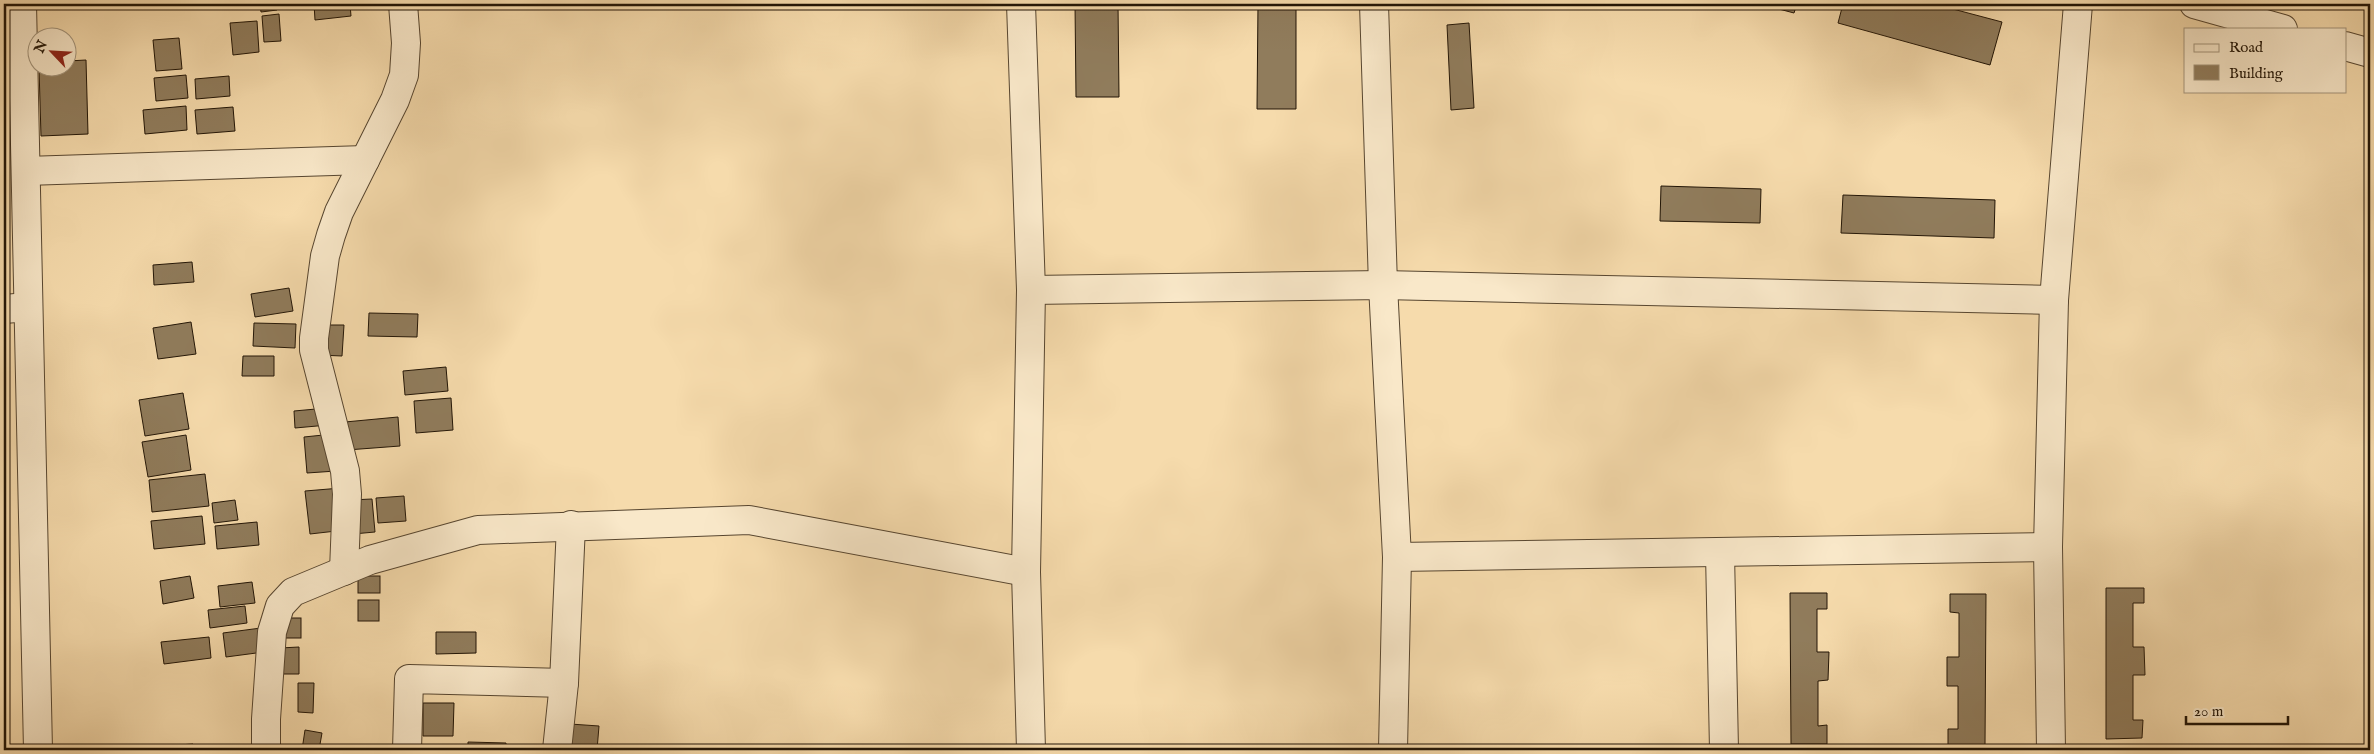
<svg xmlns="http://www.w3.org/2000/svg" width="2374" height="754" font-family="'IM FELL English',serif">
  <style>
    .building { fill: #907c5c; stroke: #221506 }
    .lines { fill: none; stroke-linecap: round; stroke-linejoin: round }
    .street-casing { stroke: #574630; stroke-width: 30 }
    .street { stroke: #f9e8c9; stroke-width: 28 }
  </style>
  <rect width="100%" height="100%" fill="#f6dbac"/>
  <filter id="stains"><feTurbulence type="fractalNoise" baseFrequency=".004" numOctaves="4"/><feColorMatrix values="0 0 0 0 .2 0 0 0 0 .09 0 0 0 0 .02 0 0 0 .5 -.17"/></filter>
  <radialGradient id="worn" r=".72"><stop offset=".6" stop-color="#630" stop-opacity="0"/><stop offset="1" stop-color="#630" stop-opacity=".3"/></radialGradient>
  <g class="building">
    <polygon points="260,4 277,4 277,10 261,12"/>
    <polygon points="314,4 350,4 351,16 315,20"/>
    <polygon points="1075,4 1118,4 1119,97 1076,97"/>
    <polygon points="1258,4 1296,4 1296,109 1257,109"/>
    <polygon points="1760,4 1797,4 1794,13"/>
    <polygon points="1843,4 1934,4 2002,22 1990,65 1838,23"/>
    <polygon points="279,14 281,41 264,42 262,16"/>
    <polygon points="257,21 259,52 233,55 230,23"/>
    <polygon points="1469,23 1474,108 1451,110 1447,25"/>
    <polygon points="179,38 182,69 156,71 153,40"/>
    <polygon points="86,60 88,134 41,136 39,68 68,68 68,61"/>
    <polygon points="186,75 188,98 156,101 154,78"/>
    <polygon points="229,76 230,96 196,99 195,79"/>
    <polygon points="186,106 187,130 145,134 143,110"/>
    <polygon points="233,107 235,131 197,134 195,110"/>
    <polygon points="1661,186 1761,189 1760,223 1660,221"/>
    <polygon points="1843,195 1995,200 1994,238 1841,233"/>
    <polygon points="192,262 194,282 154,285 153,265"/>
    <polygon points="289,288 293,311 255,317 251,294"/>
    <polygon points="369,313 418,314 417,337 368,336"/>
    <polygon points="191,322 196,354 158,359 153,328"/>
    <polygon points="254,323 296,324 295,348 253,346"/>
    <polygon points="321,325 344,325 342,356 319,355"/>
    <polygon points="243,356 274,356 274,376 242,376"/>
    <polygon points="446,367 448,391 405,395 403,371"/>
    <polygon points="183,393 189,429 145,436 139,400"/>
    <polygon points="451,398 453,430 416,433 414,401"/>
    <polygon points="327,408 328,425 295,428 294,411"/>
    <polygon points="398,417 400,446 347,450 345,422"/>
    <polygon points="333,434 336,471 307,473 304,437"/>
    <polygon points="186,435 191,470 148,477 142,442"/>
    <polygon points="205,474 209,506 152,512 149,480"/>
    <polygon points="341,488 345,530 310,534 305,491"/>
    <polygon points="404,496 406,521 378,523 376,498"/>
    <polygon points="372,499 375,532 353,534 350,500"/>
    <polygon points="235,500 238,520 214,523 212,503"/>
    <polygon points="202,516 205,544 154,549 151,521"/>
    <polygon points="257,522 259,545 217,549 215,526"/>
    <polygon points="190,576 194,598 163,604 160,581"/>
    <rect x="358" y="576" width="22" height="17"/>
    <polygon points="252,582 255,603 220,607 218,586"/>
    <polygon points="2106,588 2144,588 2144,603 2133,603 2133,647 2144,647 2145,675 2133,675 2133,720 2143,720 2142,738 2106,739"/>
    <polygon points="1790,593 1827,593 1827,609 1817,609 1817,652 1829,652 1828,680 1818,681 1818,726 1827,725 1827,744 1791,744"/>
    <polygon points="1950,594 1986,594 1985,745 1948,745 1948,729 1958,729 1958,686 1947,686 1947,657 1959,657 1959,613 1950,612"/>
    <rect x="358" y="600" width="21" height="21"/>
    <polygon points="245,606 247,623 210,628 208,610"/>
    <rect x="282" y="618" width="19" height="20"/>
    <polygon points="261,628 264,652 226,657 223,633"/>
    <polygon points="436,632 476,632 476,653 436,654"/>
    <polygon points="209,637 211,658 164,664 161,642"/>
    <polygon points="299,647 299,674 280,674 280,648"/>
    <polygon points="298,683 314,683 313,713 298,712"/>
    <polygon points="423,703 454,703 453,736 423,736"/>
    <polygon points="570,724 599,726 597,750 568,750"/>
    <polygon points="305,730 322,733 319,750 302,750"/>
    <polygon points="468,742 506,743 506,750 468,750"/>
    <polygon points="193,744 193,750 148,750 148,747"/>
    <rect x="445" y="745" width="19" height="5"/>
  </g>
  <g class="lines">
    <defs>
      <g id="street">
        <polyline points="22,4 38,750"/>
        <polyline points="1021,4 1031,290 1026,572 1031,750"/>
        <polyline points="1374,4 1383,285 1397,557 1393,750"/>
        <polyline points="2194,4 2283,29"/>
        <polyline points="2345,46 2370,53"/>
        <polyline points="26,171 365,160"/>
        <polyline points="1031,290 1383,285 2054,300"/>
        <polyline points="4,309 28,307"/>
        <polyline points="1720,553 1724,750"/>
        <polyline points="1397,557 2048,547"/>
        <polyline points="344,571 347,494 345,471 314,350 314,338 325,256 331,235 339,212 395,100 404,75 406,43 403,4"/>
        <polyline points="266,750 266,719 272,632 280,606 293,592 370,560 478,530 749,520 1026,572"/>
        <polyline points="407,750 409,679 564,683"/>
        <polyline points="557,750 564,683 571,525"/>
        <polyline points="2051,750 2048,547 2054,300 2078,4"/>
      </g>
    </defs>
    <use href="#street" class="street-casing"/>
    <use href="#street" class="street"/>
  </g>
  <rect width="2374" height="754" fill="none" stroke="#f6dbac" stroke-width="20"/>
  <rect x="5" y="5" width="2364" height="744" fill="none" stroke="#221506" stroke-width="2.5"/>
  <rect x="10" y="10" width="2354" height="734" fill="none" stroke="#221506"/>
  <rect x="2184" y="28" width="162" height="65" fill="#f9e8c9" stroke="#a3947b"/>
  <rect x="2194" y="44" width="25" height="8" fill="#f9e8c9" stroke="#a3947b"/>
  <text x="2229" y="52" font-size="15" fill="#221506">Road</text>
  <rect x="2194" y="65" width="25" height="15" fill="#907c5c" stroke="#a3947b"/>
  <text x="2229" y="78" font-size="15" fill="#221506">Building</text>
  <g transform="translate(52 52) rotate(295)"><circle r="24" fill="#f9e8c9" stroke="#a3947b"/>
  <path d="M0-4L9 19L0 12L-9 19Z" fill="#8f2418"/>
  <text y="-8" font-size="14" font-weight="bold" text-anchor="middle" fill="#221506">N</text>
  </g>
  <path d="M2186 716v8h102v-8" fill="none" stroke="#221506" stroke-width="2.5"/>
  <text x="2194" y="716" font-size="15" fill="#221506" stroke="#f9e8c9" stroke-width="4" paint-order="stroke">20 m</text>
  <rect width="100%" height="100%" filter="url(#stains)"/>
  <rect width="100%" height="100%" fill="url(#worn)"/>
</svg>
